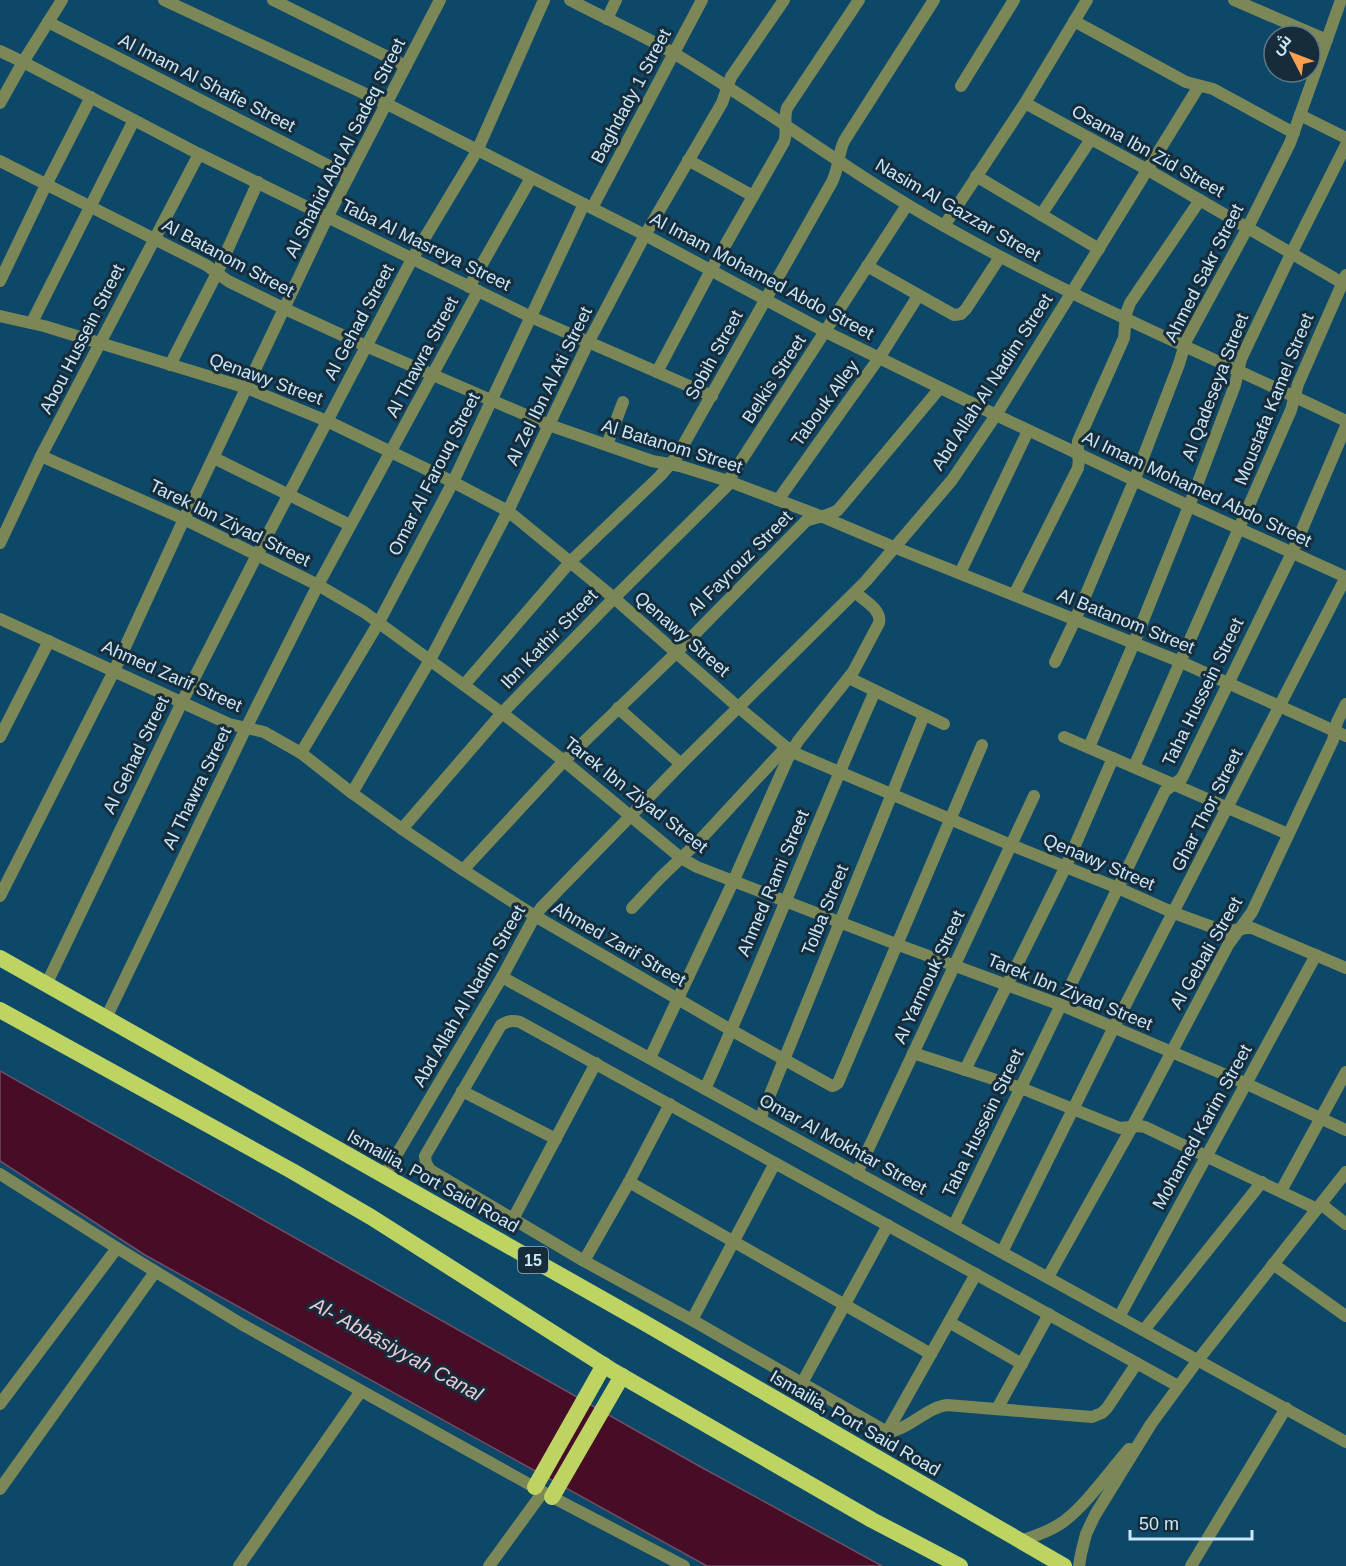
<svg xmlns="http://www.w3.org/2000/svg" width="1346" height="1566" font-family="Helvetica,Cairo,sans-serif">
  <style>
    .water { fill: #470c26; stroke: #6f4e66; stroke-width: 1.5 }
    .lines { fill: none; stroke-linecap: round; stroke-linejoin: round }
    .minor { stroke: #7c8757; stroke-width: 12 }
    .tertiary { stroke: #7c8757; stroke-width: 12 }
    .trunk { stroke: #bed462; stroke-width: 16 }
    .labels { text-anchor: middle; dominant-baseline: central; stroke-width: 6; stroke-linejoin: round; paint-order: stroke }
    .shield { fill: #162c3b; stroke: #95afc1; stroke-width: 1.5 }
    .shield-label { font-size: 16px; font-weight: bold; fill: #cbe7fa }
    .street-label { font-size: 18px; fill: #cbe7fa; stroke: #162c3b }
    .water-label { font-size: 20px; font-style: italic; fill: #ecccd5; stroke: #162c3b }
  </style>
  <rect width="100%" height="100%" fill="#0d4868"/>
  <polygon class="water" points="0,1071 699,1466 882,1566 707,1566 145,1255 0,1161"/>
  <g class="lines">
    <g class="minor">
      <polyline points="164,0 387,104 645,235 826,332 996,415 1189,506 1346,577"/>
      <polyline points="273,0 406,66"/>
      <path d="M 570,0 C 604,18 641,34 675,54 C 767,109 852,175 946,227 C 1075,300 1212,357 1346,421"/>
      <polyline points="1234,0 1327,40"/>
      <polyline points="607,19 616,0"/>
      <polyline points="1074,21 1186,82 1213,89 1294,133"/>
      <polyline points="48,22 349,176"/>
      <polyline points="0,51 23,62 199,154 531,317 712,396"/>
      <polyline points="961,86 1014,0"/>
      <polyline points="0,103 23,62 62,0"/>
      <polyline points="1025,103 1148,170 1346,285"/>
      <polyline points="1300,115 1346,138"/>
      <polyline points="688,160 753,196"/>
      <polyline points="0,161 206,265 228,281 285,309 366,346 549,425 652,461 680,466 728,481 823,517 896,548 1181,662 1346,736"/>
      <polyline points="976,176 1099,249"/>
      <polyline points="592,208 702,0"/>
      <polyline points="1041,215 1091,139"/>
      <polyline points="944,226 1025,103 1087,0"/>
      <polyline points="867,266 954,315 961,314 966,309 1000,257"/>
      <polyline points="0,281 46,185 91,97"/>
      <polyline points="469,287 531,178"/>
      <polyline points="0,316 44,326 247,388 327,421 453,482 508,511 614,598 738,707 786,747 797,754 1011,845 1118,888 1174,913 1226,932 1246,928 1252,928 1346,968"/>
      <polyline points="32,322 134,120"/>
      <polyline points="170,365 217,273 258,182"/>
      <path d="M 657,372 L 711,270 L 784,142 C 788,131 783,119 787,108 L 859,0"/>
      <polyline points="607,445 623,402"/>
      <polyline points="41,456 184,519 318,585 364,612 502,713 564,761 681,858 697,867 896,944 1061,1005 1247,1084 1346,1130"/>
      <polyline points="214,458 350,525"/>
      <polyline points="728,481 907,205"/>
      <polyline points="778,500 879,358 918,296"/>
      <polyline points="0,543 41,456 199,154"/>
      <polyline points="960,573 1028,431"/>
      <path d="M 1014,595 L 1078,468 C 1080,459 1077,451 1078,441 L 1124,338 L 1126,314 L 1130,303 L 1200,200"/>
      <polyline points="0,619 229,724 264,732 301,753 352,793 402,829 463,870 535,916 731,1030 832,1086 835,1085 838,1083 982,745"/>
      <polyline points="1055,662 1075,620 1134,481 1179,364 1186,341 1247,229 1290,143 1341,0"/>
      <polyline points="849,678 944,724"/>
      <path d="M 464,685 L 571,561 L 660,476 L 677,456 L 832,182 C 839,168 838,154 844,141 L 934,0"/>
      <polyline points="618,708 681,764"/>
      <polyline points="0,737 49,641"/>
      <polyline points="1064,737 1288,834"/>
      <polyline points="1089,747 1134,643 1189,506 1235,385 1241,359 1291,254 1346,145"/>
      <polyline points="301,753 379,622 453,482 584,204"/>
      <polyline points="1134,767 1291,410 1298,384 1346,275"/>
      <polyline points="352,793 430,660 508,511 588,343 645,235 722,103 731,77 784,0"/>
      <polyline points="402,829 502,713 614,598 731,482"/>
      <path d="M 463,870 L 564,761 L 676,653 L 806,521 C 817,516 828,517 838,510 L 940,388"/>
      <polyline points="0,896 114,671 184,519 328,216 440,0"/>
      <polyline points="632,908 661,877 699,841 786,747"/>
      <polyline points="502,977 1346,1442"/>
      <polyline points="46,985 182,702 257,555 412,259 477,151 544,0"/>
      <polyline points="106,1018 246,728 318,585 478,291"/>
      <polyline points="913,1053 1021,1088 1120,1128 1139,1126 1145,1127 1317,1209"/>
      <path d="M 650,1058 L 733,882 L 788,758 L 798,741 L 853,672 L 879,623 C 882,610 865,601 856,593"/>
      <polyline points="965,1070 1066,866 1113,758"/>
      <path d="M 705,1089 C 765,957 816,823 875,691"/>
      <polyline points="462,1091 556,1139"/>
      <polyline points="760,1119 924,715"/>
      <polyline points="857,1173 1034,796"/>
      <polyline points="0,1174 117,1248 243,1325 552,1497 684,1566"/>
      <polyline points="384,1176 502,977 535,916 541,908 681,764 866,581 952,480 996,415 1199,86"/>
      <polyline points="629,1182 931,1354"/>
      <polyline points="1281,1191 1346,1072"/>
      <polyline points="1321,1204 1346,1224"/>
      <polyline points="513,1219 596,1063"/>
      <polyline points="954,1225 1165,791 1182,778 1292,553 1346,426"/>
      <polyline points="1002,1252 1114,1027 1346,577"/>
      <polyline points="584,1261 629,1182 670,1104"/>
      <polyline points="1273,1264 1346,1316"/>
      <polyline points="1048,1277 1132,1127 1228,945 1252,912 1333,740 1337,722 1346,704"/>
      <polyline points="1119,1317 1316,955"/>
      <polyline points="692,1320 775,1163"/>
      <polyline points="949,1322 1022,1364"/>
      <polyline points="1144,1330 1262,1182"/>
      <path d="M 1137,1363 L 1107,1408 L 1102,1413 L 1092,1417 L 947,1405 C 925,1408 909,1430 887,1432 L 692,1320 L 584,1261 L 430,1170 L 426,1163 L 425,1156 L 501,1025 C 508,1021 512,1020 520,1022 L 1178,1386"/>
      <polyline points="802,1383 888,1225"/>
      <polyline points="0,1404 117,1248"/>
      <polyline points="997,1409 1049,1314"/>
      <polyline points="887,1432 976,1274"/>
      <polyline points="0,1489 155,1272"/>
      <polyline points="239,1566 361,1391"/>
      <polyline points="489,1566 543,1492"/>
      <polyline points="1191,1566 1286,1408"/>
    </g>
    <g class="tertiary">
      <path d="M 1020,1541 C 1035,1536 1050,1531 1063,1522 C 1086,1505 1109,1472 1129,1449"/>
      <polyline points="1079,1566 1081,1554 1086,1534 1095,1515 1151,1424 1198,1360 1346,1172"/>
    </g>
    <g class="trunk">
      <polyline points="0,958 643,1322 1064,1566"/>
      <polyline points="0,1010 292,1171 371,1217 613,1371 872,1520 960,1566"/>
      <polyline points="535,1487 604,1365"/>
      <polyline points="552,1497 622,1376"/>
    </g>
  </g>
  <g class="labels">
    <rect class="shield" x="518" y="1247" width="30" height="26" rx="4.5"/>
    <g class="shield-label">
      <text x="533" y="1260">15</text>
    </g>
    <g class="street-label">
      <text transform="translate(207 83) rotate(27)">Al Imam Al Shafie Street</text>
      <text transform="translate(631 96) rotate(-62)">Baghdady 1 Street</text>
      <text transform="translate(345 148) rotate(-63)">Al Shahid Abd Al Sadeq Street</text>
      <text transform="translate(1148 151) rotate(29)">Osama Ibn Zid Street</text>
      <text transform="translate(958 210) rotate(30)">Nasim Al Gazzar Street</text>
      <text transform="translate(426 245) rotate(26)">Taba Al Masreya Street</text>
      <text transform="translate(228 258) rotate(28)">Al Batanom Street</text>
      <text transform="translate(1204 273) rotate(-63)">Ahmed Sakr Street</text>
      <text transform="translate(762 276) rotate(28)">Al Imam Mohamed Abdo Street</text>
      <text transform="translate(359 322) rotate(-62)">Al Gehad Street</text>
      <text transform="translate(82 339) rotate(-63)">Abou Hussein Street</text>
      <text transform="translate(714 355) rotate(-61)">Sobih Street</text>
      <text transform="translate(422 357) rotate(-62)">Al Thawra Street</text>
      <text transform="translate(266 379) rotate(20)">Qenawy Street</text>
      <text transform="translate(774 379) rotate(-57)">Belkis Street</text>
      <text transform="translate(992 382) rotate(-57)">Abd Allah Al Nadim Street</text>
      <text transform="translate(549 386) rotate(-64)">Al Zel Ibn Al Ati Street</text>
      <text transform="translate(1215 387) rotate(-69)">Al Qadeseya Street</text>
      <text transform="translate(1274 399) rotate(-68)">Moustafa Kamel Street</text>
      <text transform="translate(825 403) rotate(-54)">Tabouk Alley</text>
      <text transform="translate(672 446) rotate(17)">Al Batanom Street</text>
      <text transform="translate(434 474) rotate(-63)">Omar Al Farouq Street</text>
      <text transform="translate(1197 489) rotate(25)">Al Imam Mohamed Abdo Street</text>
      <text transform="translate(230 523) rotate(26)">Tarek Ibn Ziyad Street</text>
      <text transform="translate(740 563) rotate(-45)">Al Fayrouz Street</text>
      <text transform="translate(1126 621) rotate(22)">Al Batanom Street</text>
      <text transform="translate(682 634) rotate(41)">Qenawy Street</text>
      <text transform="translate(549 639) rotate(-46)">Ibn Kathir Street</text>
      <text transform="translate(172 676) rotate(24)">Ahmed Zarif Street</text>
      <text transform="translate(1203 692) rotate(-64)">Taha Hussein Street</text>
      <text transform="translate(136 755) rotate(-64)">Al Gehad Street</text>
      <text transform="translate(197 788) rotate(-64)">Al Thawra Street</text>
      <text transform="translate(636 795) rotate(38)">Tarek Ibn Ziyad Street</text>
      <text transform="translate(1207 810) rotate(-63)">Ghar Thor Street</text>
      <text transform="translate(1099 862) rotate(23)">Qenawy Street</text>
      <text transform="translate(773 883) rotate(-67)">Ahmed Rami Street</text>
      <text transform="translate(825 910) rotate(-68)">Tolba Street</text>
      <text transform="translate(619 944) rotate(30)">Ahmed Zarif Street</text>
      <text transform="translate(1206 953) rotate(-60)">Al Gebali Street</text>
      <text transform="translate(929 977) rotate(-65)">Al Yarmouk Street</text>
      <text transform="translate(1070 992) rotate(22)">Tarek Ibn Ziyad Street</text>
      <text transform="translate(469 996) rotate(-60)">Abd Allah Al Nadim Street</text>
      <text transform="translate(983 1123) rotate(-64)">Taha Hussein Street</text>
      <text transform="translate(1202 1127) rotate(-61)">Mohamed Karim Street</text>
      <text transform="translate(843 1144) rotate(29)">Omar Al Mokhtar Street</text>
      <text transform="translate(433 1181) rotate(29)">Ismailia, Port Said Road</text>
      <text transform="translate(855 1423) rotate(30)">Ismailia, Port Said Road</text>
    </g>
    <g class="water-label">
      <text transform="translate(397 1349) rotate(29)">Al-ʿAbbāsiyyah Canal</text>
    </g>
  </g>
  <g transform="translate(1292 54) rotate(312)"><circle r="28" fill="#162c3b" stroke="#5e7787" stroke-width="1.5"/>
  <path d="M0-4.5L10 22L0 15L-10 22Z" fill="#fa9f4f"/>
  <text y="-9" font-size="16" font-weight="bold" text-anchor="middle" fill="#cbe7fa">ش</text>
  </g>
  <path d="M1130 1530v9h122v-9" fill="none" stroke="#cbe7fa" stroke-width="3"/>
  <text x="1139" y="1530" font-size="18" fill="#cbe7fa" stroke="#162c3b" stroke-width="4.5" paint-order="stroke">50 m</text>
</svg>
